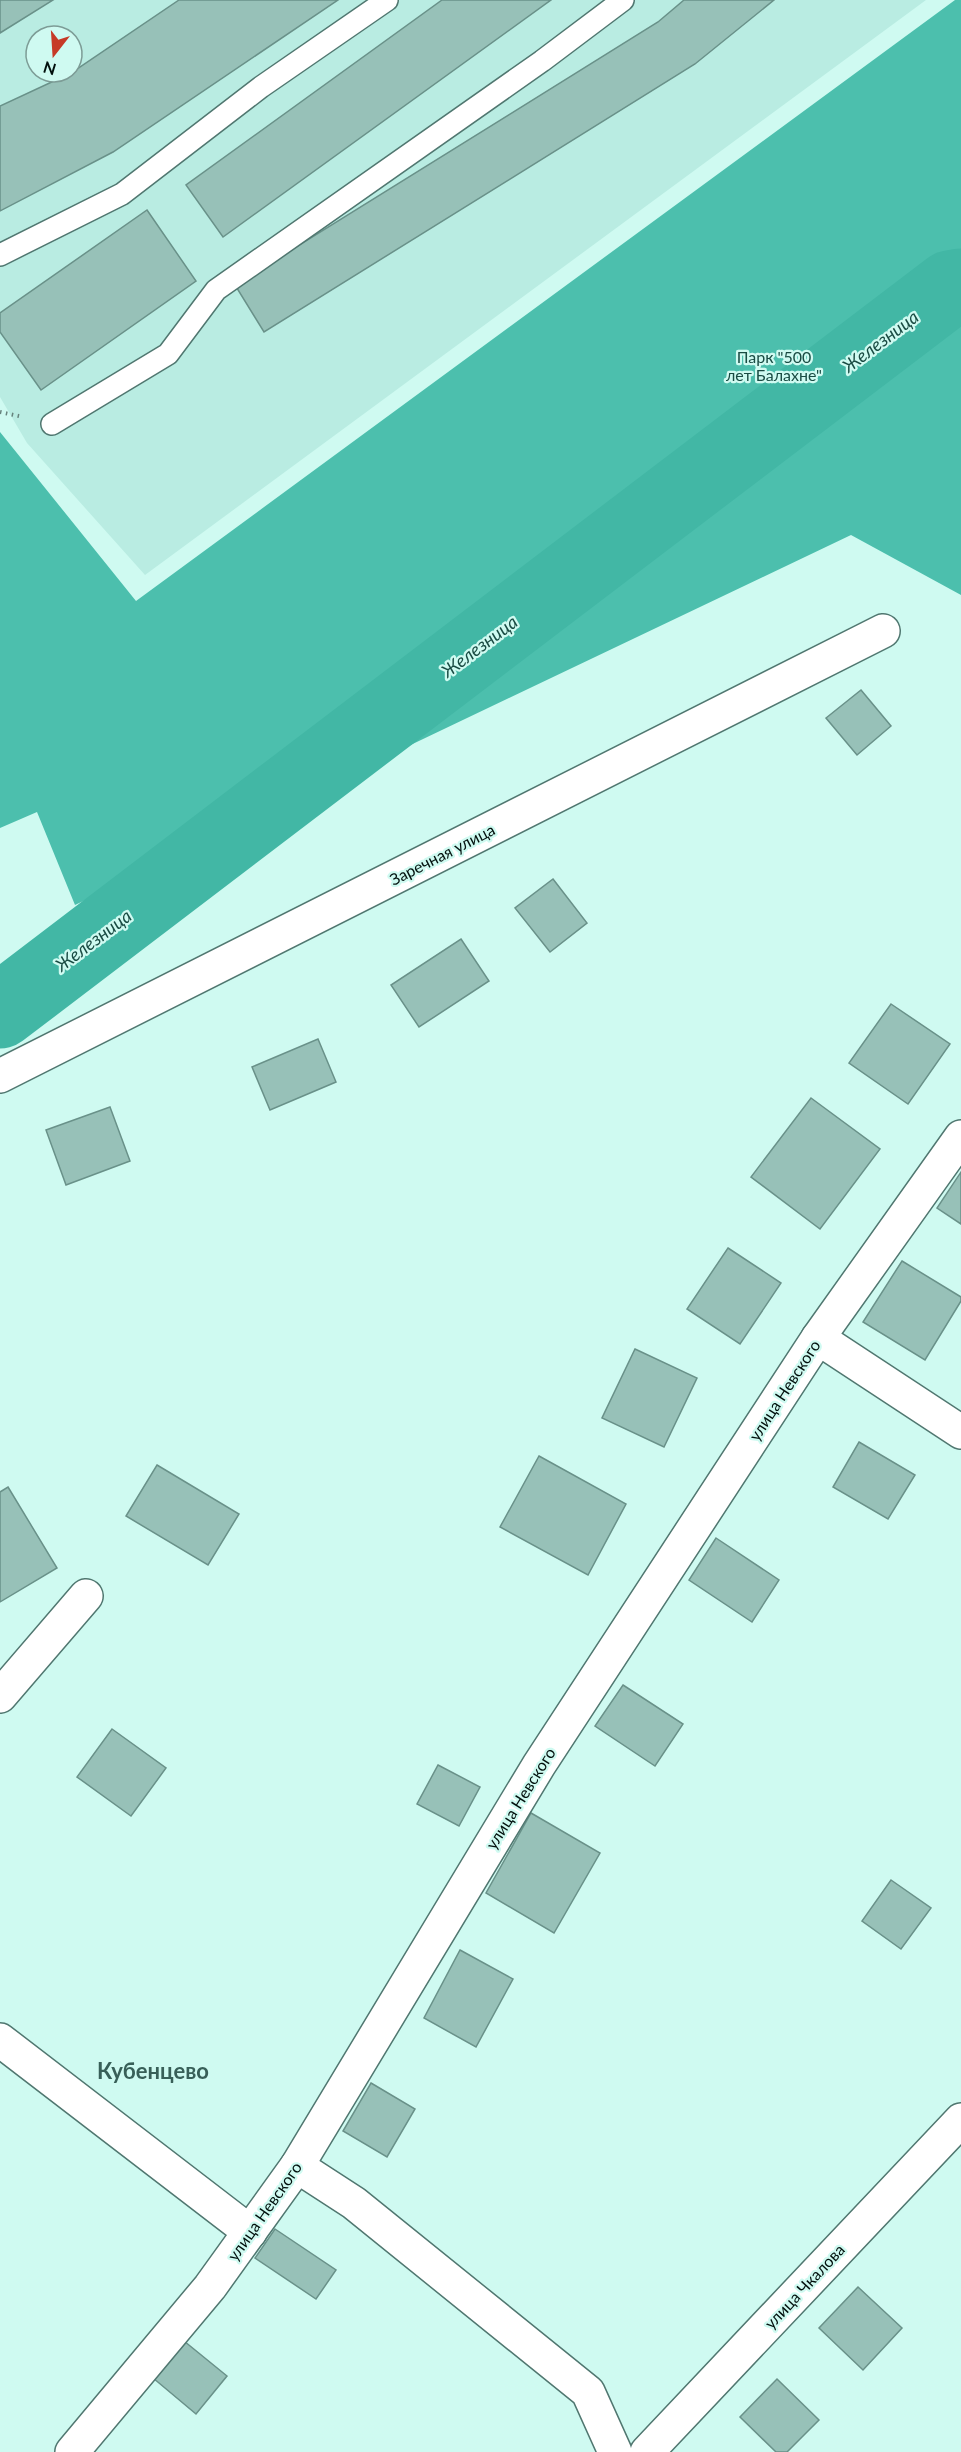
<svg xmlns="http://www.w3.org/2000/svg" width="961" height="2452" font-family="Lato,sans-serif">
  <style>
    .built { fill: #b9ece2; fill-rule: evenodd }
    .forest { fill: #4cbfad }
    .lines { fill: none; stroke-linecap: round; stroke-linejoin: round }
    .river { stroke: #42b7a5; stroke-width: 75 }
    .building { fill: #97c1b8; stroke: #699189; stroke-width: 1.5 }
    .service-casing { stroke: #507770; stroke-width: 24 }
    .minor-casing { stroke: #507770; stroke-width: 36 }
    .path { stroke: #67837d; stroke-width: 4; stroke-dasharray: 1.5 4.5; stroke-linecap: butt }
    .service { stroke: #fff; stroke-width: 21 }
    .minor { stroke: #fff; stroke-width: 33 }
    .labels { text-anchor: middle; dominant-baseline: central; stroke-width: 4.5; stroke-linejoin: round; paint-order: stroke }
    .park-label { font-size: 16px; fill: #194b43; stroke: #cffaf1 }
    .street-label { font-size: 16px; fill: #02100d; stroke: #cffaf1 }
    .water-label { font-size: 18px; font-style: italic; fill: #194b43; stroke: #cffaf1 }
    .district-label { font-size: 22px; font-weight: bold; fill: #385f58; stroke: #cffaf1 }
  </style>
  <rect width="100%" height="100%" fill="#cffaf1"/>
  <path class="built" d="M 0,0 L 926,0 L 145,575 L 27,443 L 0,397 ZM 36,36 L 72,36 L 72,72 L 36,72 Z"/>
  <polygon class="forest" points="955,0 961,0 961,595 851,535 75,905 37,812 0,828 0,432 136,601"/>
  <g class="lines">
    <polyline class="river" points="0,1011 950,288 961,286"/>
  </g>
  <g class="building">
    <polygon points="0,0 53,0 0,33"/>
    <polygon points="179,0 338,0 113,152 0,211 0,106 71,73"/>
    <polygon points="442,0 551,0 223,237 186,185"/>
    <polygon points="684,0 774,0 695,64 264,332 235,285 658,22"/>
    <polygon points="147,210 196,281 41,390 0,332 0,313"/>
    <polygon points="861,690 891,726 857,755 826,718"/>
    <polygon points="553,879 587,923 550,952 515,908"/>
    <polygon points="461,939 489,981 419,1027 391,985"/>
    <polygon points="891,1004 950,1044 908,1104 849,1063"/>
    <polygon points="318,1039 336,1082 270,1110 252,1067"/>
    <polygon points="811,1098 880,1149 820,1229 751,1177"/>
    <polygon points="110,1107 130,1161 66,1185 46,1130"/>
    <polygon points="961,1172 961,1224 937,1208"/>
    <polygon points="728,1248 781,1283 740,1344 687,1309"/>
    <polygon points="902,1261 961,1297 961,1301 925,1360 863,1322"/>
    <polygon points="635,1349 697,1378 664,1447 602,1418"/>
    <polygon points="859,1442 915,1475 888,1519 833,1487"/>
    <polygon points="539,1456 626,1504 588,1575 500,1527"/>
    <polygon points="157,1465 239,1514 208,1565 126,1516"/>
    <polygon points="8,1487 57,1568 0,1602 0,1492"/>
    <polygon points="716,1538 779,1580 752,1622 689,1580"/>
    <polygon points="623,1685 683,1724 655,1766 595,1726"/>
    <polygon points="112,1729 166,1768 131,1816 77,1777"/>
    <polygon points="438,1765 480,1787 459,1826 417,1804"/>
    <polygon points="531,1813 600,1853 554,1933 486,1893"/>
    <polygon points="891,1880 931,1908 901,1949 862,1921"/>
    <polygon points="460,1950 513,1979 476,2047 424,2018"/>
    <polygon points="371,2083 415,2109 387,2157 343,2131"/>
    <polygon points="275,2229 336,2270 316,2299 255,2258"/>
    <polygon points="858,2287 902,2328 863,2370 819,2328"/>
    <polygon points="184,2341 227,2376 196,2414 153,2378"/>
    <polygon points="777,2379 819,2420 787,2452 776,2452 740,2417"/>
  </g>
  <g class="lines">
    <defs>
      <g id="service">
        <polyline points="0,255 122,194 261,87 387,0"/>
        <polyline points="52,424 168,354 216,290 542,61 623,0"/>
      </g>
      <g id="minor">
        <polyline points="0,1076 883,631"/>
        <polyline points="818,1338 961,1432"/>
        <polyline points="0,1696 86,1596"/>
        <polyline points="0,2040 250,2232"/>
        <polyline points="297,2166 354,2203 588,2392 615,2452"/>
        <polyline points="72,2452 210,2287 297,2166 539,1765 818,1338 961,1137"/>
        <polyline points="647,2452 961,2120"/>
      </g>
    </defs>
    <use href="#service" class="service-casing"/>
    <use href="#minor" class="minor-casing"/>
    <polyline class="path" points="0,412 23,417"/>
    <use href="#service" class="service"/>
    <use href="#minor" class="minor"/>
  </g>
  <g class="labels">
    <g class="park-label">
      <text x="774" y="356">Парк "500<tspan x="774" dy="18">лет Балахне"</tspan></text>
    </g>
    <g class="street-label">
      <text transform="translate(442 854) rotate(-27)">Заречная улица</text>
      <text transform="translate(784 1390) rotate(-57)">улица Невского</text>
      <text transform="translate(520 1798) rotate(-58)">улица Невского</text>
      <text transform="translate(264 2211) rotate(-55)">улица Невского</text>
      <text transform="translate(804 2286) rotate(-47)">улица Чкалова</text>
    </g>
    <g class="water-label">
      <text transform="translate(880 341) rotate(-37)">Железница</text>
      <text transform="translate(479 646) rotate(-37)">Железница</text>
      <text transform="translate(93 940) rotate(-37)">Железница</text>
    </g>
    <g class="district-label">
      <text x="153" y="2070">Кубенцево</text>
    </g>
  </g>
  <g transform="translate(54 54) rotate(197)"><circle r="28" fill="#cffaf1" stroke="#7d9c96" stroke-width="1.5"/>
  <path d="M0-4.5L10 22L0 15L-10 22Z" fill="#c63a27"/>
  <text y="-9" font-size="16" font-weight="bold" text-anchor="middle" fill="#02100d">N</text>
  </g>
</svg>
